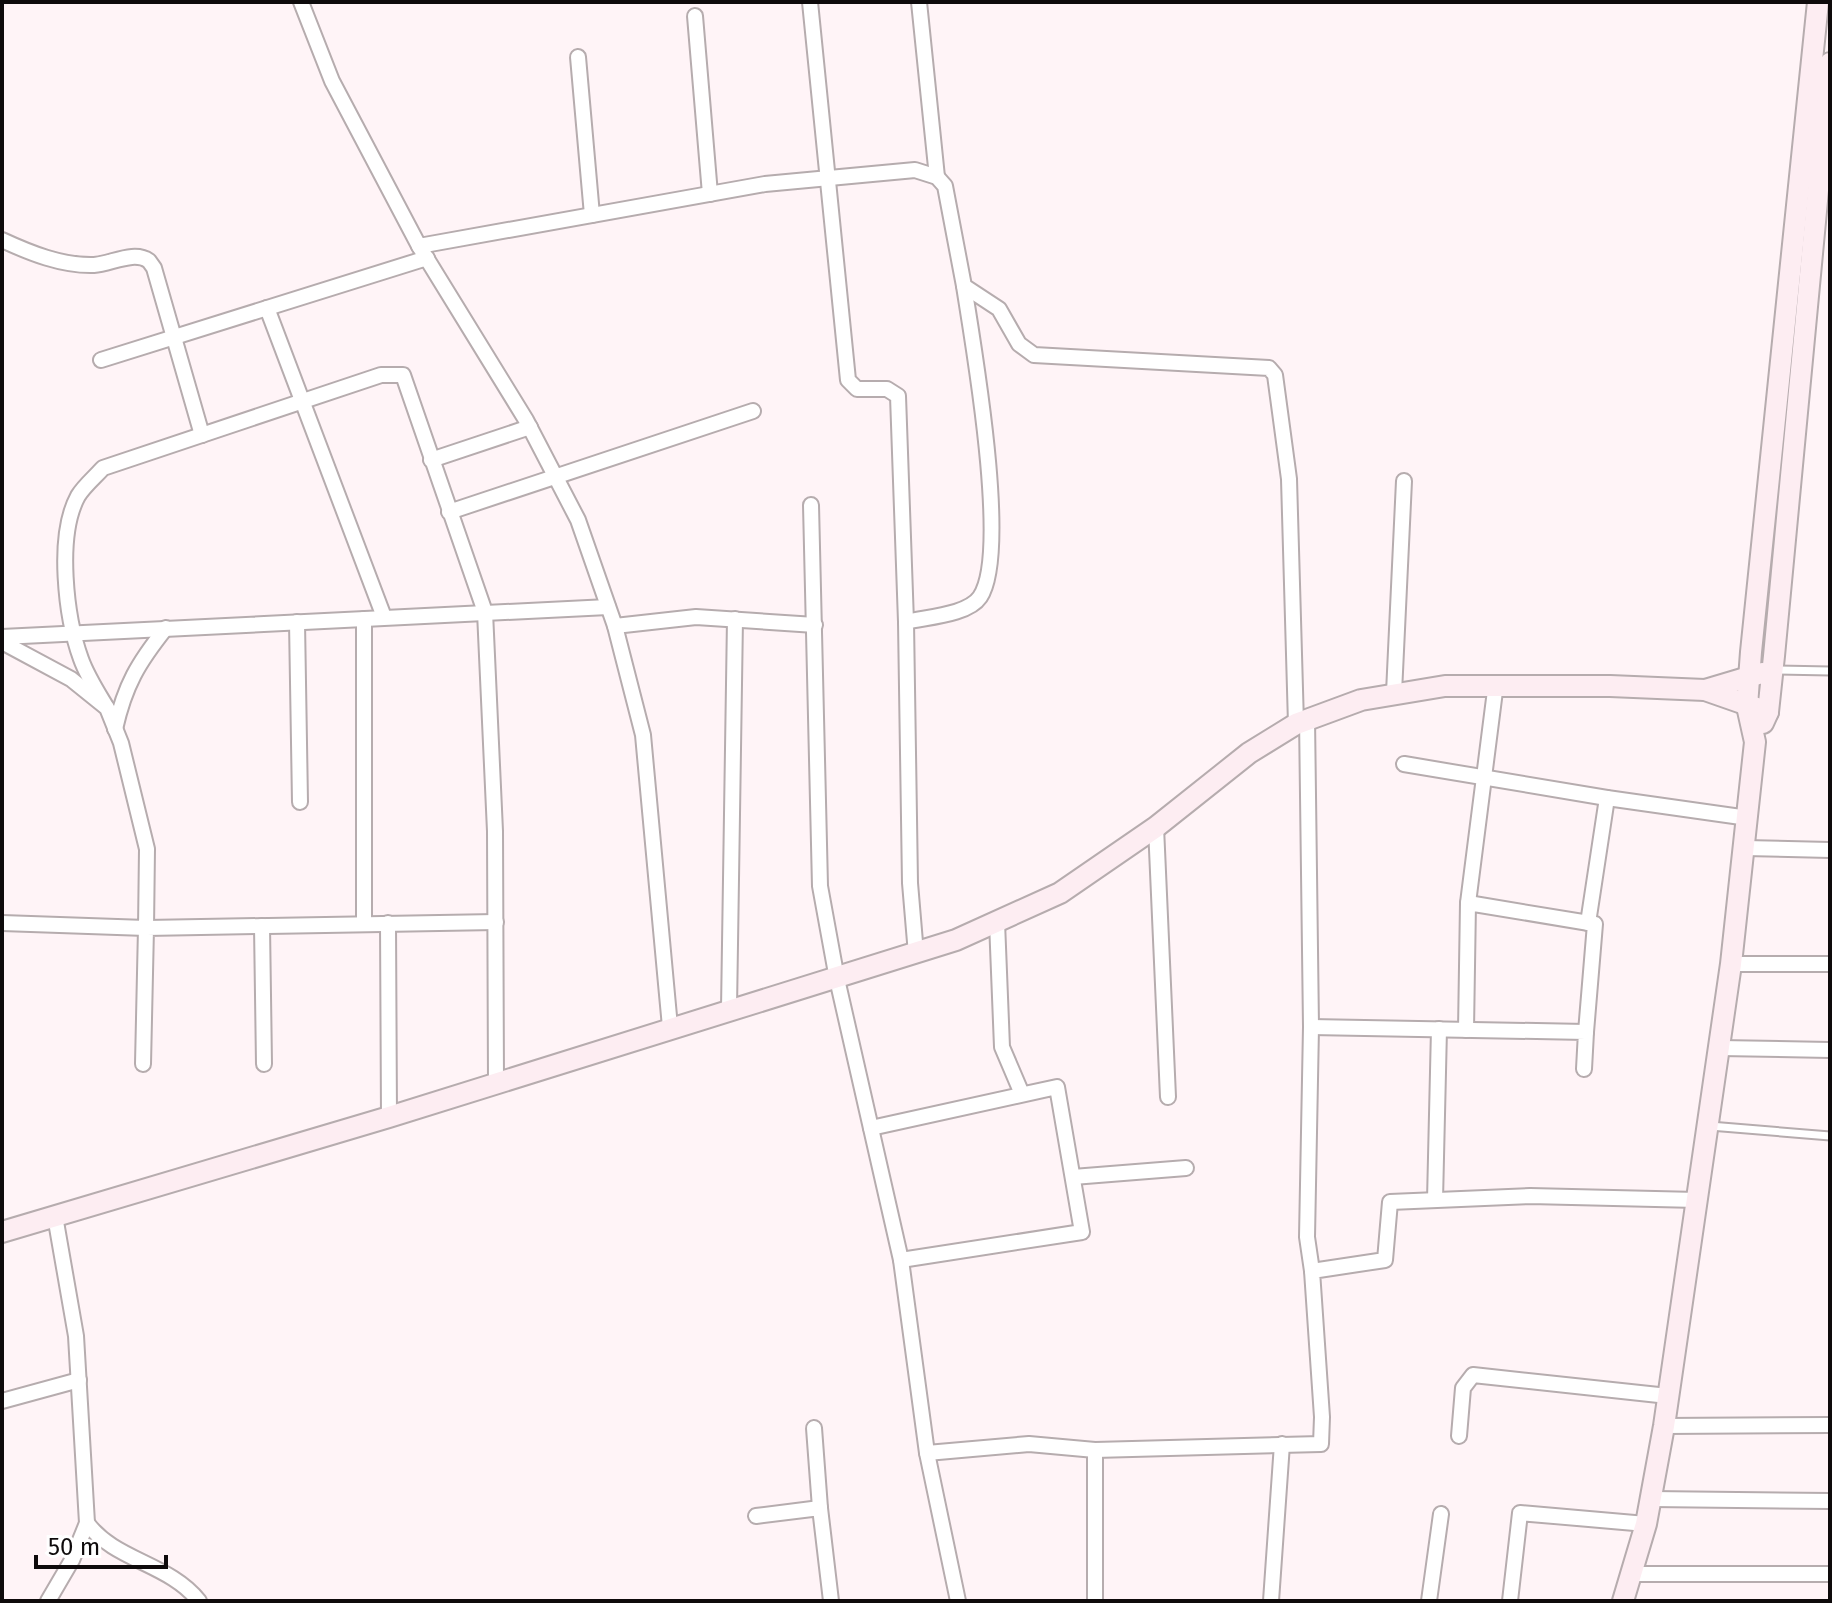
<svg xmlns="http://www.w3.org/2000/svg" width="1832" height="1603" font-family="'Fira Sans',sans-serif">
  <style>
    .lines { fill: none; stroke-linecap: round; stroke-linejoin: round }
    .lane-casing { stroke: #b6acae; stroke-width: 11 }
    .street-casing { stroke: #b6acae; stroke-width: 18 }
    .secondary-casing { stroke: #b6acae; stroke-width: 24 }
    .lane { stroke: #fff; stroke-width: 7 }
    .street { stroke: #fff; stroke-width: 14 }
    .secondary { stroke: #fdedf2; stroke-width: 20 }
  </style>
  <rect width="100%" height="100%" fill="#fff4f7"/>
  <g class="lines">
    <defs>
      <g id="lane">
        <polyline points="1775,670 1830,671"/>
        <polyline points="1710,1126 1830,1136"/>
      </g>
      <g id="street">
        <polyline points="301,2 332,81 419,246 765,184 915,170 937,177 945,186 964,286 999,309 1019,344 1034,355 1269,368 1275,375 1289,479 1296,724"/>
        <polyline points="810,2 848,380 857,389 887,389 898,396 906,622"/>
        <polyline points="919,2 937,177"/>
        <polyline points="695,16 710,194"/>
        <polyline points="578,57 592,215"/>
        <path d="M 2,240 C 30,253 62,266 94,265 C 111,264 134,250 149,261 L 154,268 L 202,435"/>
        <polyline points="419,246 526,420 578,520 615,626 643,735 670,1027"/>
        <polyline points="267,308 384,617"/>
        <polyline points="101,360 427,258"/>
        <polyline points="431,460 530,427"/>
        <polyline points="811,505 820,886 837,979 901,1260 927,1453 958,1601"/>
        <polyline points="449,512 753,411"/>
        <polyline points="297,622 300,802"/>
        <polyline points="615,626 696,617 815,625"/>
        <polyline points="2,637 608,607"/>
        <polyline points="2,642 71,679 107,708 121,743 147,849 146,928 2,923"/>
        <polyline points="1394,693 1404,481"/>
        <path d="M 107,708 C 98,693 87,676 81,659 C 66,618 56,536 78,496 C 84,486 95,477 103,468 L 381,375 L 403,375 L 485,612 L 495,831 L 496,1084"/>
        <polyline points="1307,718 1311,1027 1307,1237 1312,1271"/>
        <path d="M 115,729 C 125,685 138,663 166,628"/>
        <polyline points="1404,764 1607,798"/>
        <polyline points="1156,827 1168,1097"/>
        <polyline points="1745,848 1830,850"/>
        <polyline points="1468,903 1496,683"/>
        <polyline points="997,922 1002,1047 1022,1094"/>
        <polyline points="388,923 389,1117"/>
        <polyline points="1588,923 1607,798 1748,818"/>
        <polyline points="364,924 364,619"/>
        <polyline points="262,926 264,1064"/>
        <path d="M 916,954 L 910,883 L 906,622 C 926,617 968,615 980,597 C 1010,553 973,344 964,286"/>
        <polyline points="1731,964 1830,964"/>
        <polyline points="729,1009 735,619"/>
        <polyline points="1311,1027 1586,1032 1584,1069"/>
        <polyline points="1466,1030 1468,903 1595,924 1586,1032"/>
        <polyline points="1720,1048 1830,1050"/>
        <polyline points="143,1064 146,928 496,922"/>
        <polyline points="871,1128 1057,1087 1082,1232 901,1260"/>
        <polyline points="1073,1177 1186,1168"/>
        <polyline points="1435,1200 1439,1029"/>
        <polyline points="2,1401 79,1380"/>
        <polyline points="1664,1426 1830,1425"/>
        <polyline points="814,1428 820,1508"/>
        <polyline points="1459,1436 1463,1388 1473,1375 1668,1396"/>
        <polyline points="927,1453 1029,1444 1095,1450 1321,1444 1322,1417 1312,1271 1385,1260 1390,1202 1530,1196 1697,1200"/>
        <polyline points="1651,1499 1830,1501"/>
        <polyline points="756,1516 820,1508 831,1601"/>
        <path d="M 87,1523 C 115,1561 169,1563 199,1601"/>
        <polyline points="1632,1574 1830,1574"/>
        <polyline points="48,1601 72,1560 87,1523 76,1336 55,1216"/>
        <polyline points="1095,1601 1095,1450"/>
        <polyline points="1271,1601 1282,1444"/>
        <polyline points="1429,1601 1441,1514"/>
        <polyline points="1510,1601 1520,1513 1646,1524"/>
      </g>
      <g id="secondary">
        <polyline points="1705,690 1762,673"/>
        <polyline points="1763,723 1768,712 1774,656 1830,63"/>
        <polyline points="2,1232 389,1117 956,940 1060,893 1156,827 1249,753 1296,724 1361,700 1445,686 1610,686 1705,690 1768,712"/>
        <polyline points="1623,1601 1646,1524 1664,1426 1731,964 1755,742 1747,706 1751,652 1818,2"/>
      </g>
    </defs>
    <use href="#lane" class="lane-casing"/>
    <use href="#street" class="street-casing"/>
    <use href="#secondary" class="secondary-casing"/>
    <use href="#lane" class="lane"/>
    <use href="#street" class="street"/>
    <use href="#secondary" class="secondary"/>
  </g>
  <rect width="1832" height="1603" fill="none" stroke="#0e0a0b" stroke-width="8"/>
  <path d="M36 1555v12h130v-12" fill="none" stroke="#0e0a0b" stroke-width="4"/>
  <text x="48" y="1555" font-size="24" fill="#0e0a0b" stroke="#ffffff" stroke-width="6" paint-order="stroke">50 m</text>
</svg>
